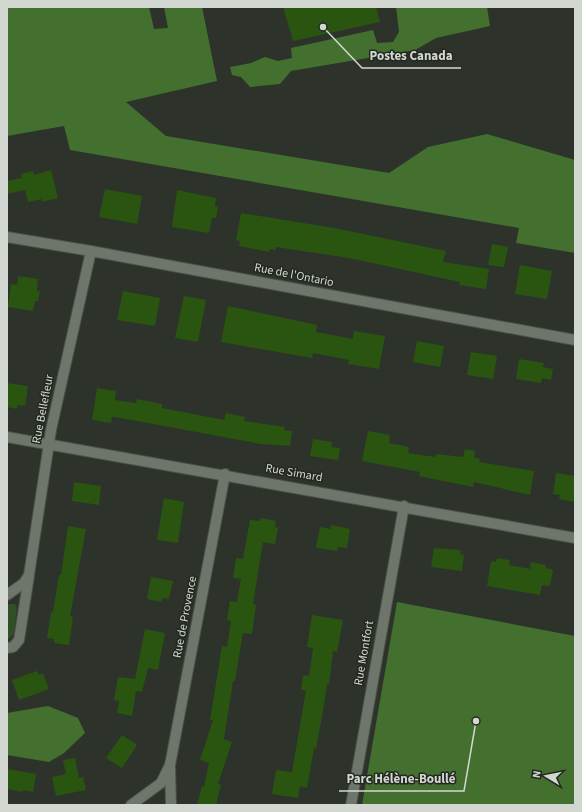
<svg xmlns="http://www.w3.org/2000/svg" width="582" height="812" font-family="'Source Sans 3',sans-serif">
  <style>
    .green { fill: #324e26 }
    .forest { fill: #43702e }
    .building { fill: #295511 }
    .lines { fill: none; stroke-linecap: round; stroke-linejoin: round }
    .minor-casing { stroke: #4a5047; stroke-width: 12 }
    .minor { stroke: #6e766b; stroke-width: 10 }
    .labels { text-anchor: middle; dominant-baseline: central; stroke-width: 3; stroke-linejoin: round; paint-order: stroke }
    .street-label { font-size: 12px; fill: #d3d7d1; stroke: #232920 }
    .leader { fill: none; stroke: #d3d7d1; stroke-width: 1.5 }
    .callout-dot { fill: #d3d7d1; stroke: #232920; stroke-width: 1.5 }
    .callout-label { font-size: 13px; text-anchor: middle; font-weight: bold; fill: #d3d7d1; stroke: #232920; stroke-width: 3; stroke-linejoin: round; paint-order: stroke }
  </style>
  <rect width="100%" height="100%" fill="#2d332a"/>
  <polygon class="green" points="10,604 15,604 17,607 14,634 7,640 7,605"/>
  <g class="forest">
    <polygon points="7,7 149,7 154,29 168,28 164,7 202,7 217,81 126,102 166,136 389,173 428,147 487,134 575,160 575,253 516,243 519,228 70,150 64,126 7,136"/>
    <polygon points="396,7 487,7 490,26 436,38 415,50 291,71 280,84 250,87 241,77 232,75 230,67 251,63 265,57 278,61 292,58 291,48 373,30 377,43 393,42 399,32"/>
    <polygon points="397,602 575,636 575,805 362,805"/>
    <polygon points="48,706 78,718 85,733 64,753 49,762 7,755 7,713"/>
  </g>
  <g class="building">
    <polygon points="283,7 376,7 380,22 293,41"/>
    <polygon points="51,170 58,198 42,202 42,199 28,202 25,190 7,194 7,181 22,178 21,174 33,171 34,175"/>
    <polygon points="105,189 142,196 137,224 99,217"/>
    <polygon points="177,190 216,198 215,206 218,207 216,218 212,218 209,233 172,227"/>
    <polygon points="241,213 334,228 446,251 443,262 489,269 486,289 459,285 460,282 349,258 276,247 276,250 269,249 269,252 239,246 240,241 236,240"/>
    <polygon points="492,244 508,247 504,267 488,265"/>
    <polygon points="520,265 552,271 547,299 515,294"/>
    <polygon points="18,276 38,279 37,291 40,291 38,301 35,301 33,311 8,307 11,284 17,285"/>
    <polygon points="123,291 160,298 155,326 117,320"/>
    <polygon points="184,296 206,300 198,342 175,338"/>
    <polygon points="228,306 317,325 316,332 353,339 354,331 385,336 379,369 348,364 349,360 313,353 312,358 221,342"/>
    <polygon points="417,341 444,346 440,367 413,362"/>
    <polygon points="471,352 497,356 493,379 467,375"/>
    <polygon points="519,359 544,363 543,367 553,369 551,380 542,378 541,383 516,379"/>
    <polygon points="7,383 28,386 25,406 17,405 17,409 7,407"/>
    <polygon points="97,388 116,391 115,400 136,403 137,399 162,404 162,408 224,420 226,413 245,417 244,421 285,427 284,430 292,431 290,446 261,444 115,417 112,417 111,423 92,420"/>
    <polygon points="368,431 390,435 389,443 409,447 408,453 435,457 436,454 463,457 465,449 475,451 474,457 480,459 479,462 534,471 530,495 474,482 473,487 419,476 420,472 362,461"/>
    <polygon points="313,439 332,442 331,447 340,448 338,460 310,456"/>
    <polygon points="556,473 575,476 575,502 559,499 560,495 553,494"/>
    <polygon points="74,482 101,486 99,505 72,501"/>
    <polygon points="164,498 184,502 178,543 157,540"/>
    <polygon points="261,518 276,521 275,527 278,528 275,544 263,542 253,604 256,605 252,634 243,633 235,681 233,681 224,739 232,742 218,784 221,785 216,805 197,805 202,786 204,787 209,763 200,760 213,720 210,720 222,646 227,647 231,621 227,620 230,601 237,602 241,579 233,578 236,558 243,559 250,520 260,521"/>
    <polygon points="331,525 350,529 347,548 338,547 337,551 316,548 320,527 331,529"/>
    <polygon points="68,526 86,529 70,616 73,617 69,645 54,643 54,639 47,638 51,612 53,612 59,575 61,575"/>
    <polygon points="434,548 461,550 460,554 464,555 462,571 431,567"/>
    <polygon points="497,558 510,560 509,565 530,569 531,562 546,565 546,568 553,570 550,586 542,585 540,595 487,586 491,561 496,562"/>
    <polygon points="151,577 173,581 169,599 162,598 161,602 147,599"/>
    <polygon points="312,615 343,620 337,652 333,651 329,684 327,684 324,705 316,749 314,748 307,788 300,786 298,798 272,794 276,770 292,772 306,690 301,690 303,675 309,676 313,648 307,647"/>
    <polygon points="145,629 165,633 158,670 148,668 142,692 136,691 132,716 117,713 119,701 114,700 118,677 135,679"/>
    <polygon points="37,671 39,675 43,673 49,689 19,700 12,680"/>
    <polygon points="122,735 137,745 122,768 106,758"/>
    <polygon points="75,758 79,778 83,777 86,790 56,796 52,777 66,774 63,760"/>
    <polygon points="7,769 36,774 33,792 23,790 23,792 7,789"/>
  </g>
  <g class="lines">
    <defs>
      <g id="minor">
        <polyline points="7,237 91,251 575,340"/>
        <polyline points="7,437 575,538"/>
        <polyline points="7,595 24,583 29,575 51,430 91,251"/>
        <polyline points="7,648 13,647 19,640 29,576"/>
        <polyline points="170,765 171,805"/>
        <polyline points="131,805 161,783 170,765 225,474"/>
        <polyline points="351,805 404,506"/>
      </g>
    </defs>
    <use href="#minor" class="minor-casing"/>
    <use href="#minor" class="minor"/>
  </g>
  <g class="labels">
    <g class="street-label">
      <text transform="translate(294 275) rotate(11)">Rue de l'Ontario</text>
      <text transform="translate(43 409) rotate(-79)">Rue Bellefleur</text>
      <text transform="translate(294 473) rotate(10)">Rue Simard</text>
      <text transform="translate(185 617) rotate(-79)">Rue de Provence</text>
      <text transform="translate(364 653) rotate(-80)">Rue Montfort</text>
    </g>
  </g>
  <path class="leader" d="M323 27L362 68H461M476 721L464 791H339"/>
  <g class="callout-dot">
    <circle cx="323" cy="27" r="4"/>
    <circle cx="476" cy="721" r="4"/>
  </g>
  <g class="callout-label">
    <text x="411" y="60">Postes Canada</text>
    <text x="401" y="783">Parc Hélène-Boullé</text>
  </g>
  <rect width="582" height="812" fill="none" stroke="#d3d7d1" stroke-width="16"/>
  <g transform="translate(546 776) rotate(280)" stroke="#232920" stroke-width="3" paint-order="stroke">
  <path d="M0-3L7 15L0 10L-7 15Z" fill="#d3d7d1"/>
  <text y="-6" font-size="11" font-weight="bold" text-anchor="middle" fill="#d3d7d1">N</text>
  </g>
</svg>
